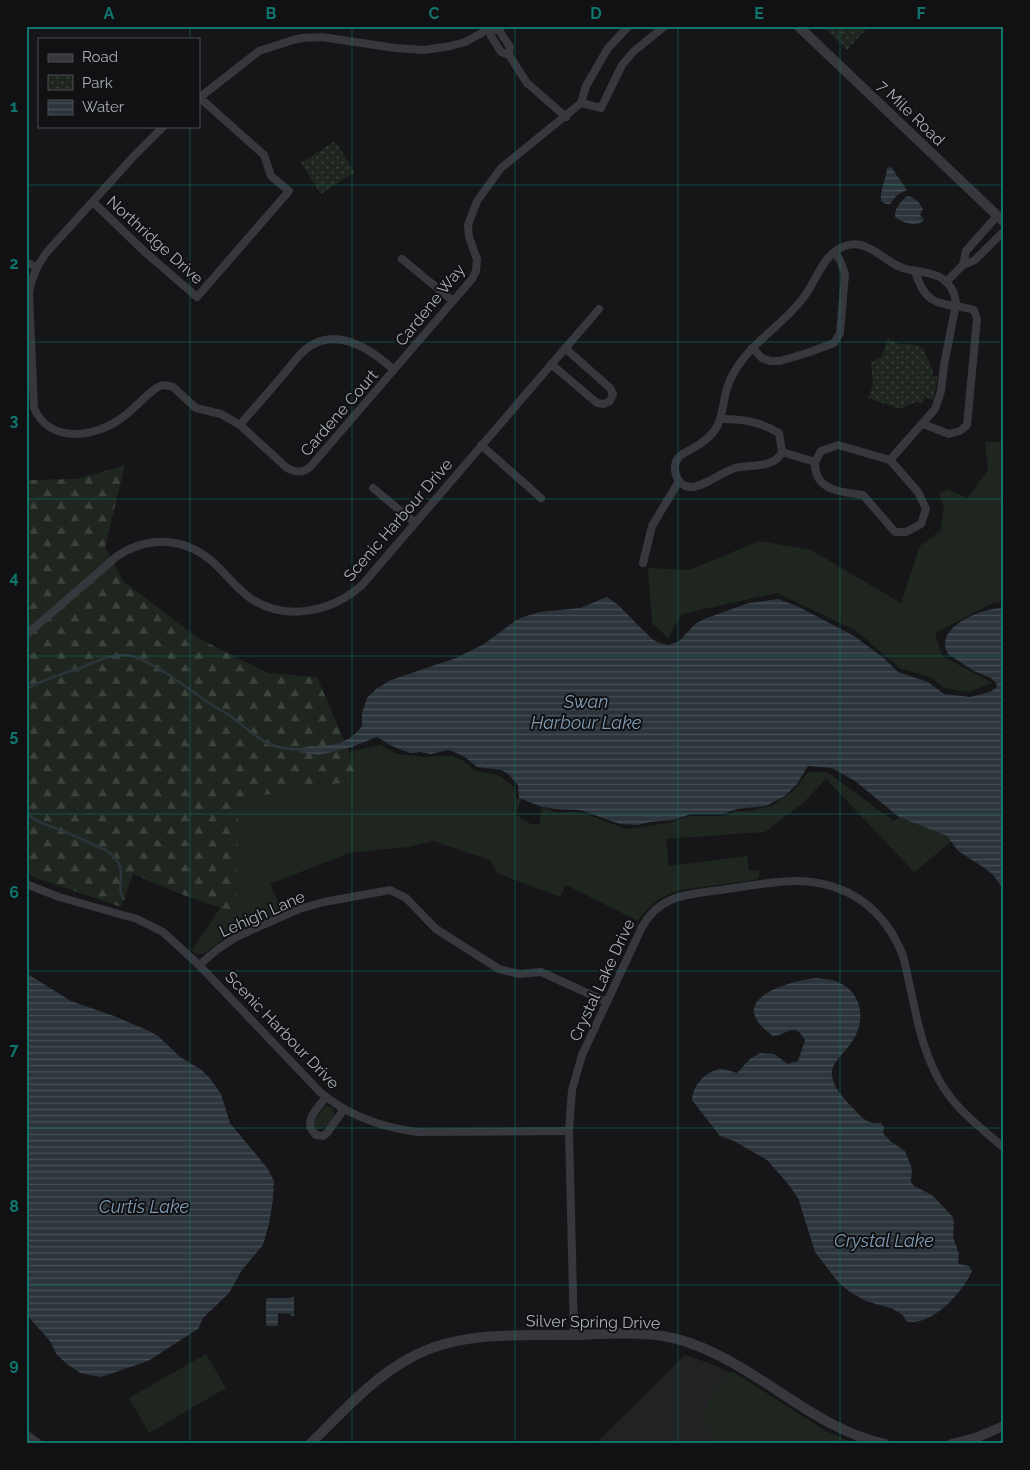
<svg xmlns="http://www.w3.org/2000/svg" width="1030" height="1470" font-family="Raleway,sans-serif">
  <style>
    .built { fill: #222225 }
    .grass { fill: #1e261f }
    .forest { fill: url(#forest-firs) }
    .park { fill: url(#park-dots) }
    .water { fill: url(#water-rules) }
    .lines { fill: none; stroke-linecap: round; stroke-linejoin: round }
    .stream { stroke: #2c353c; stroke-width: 2.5 }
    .minor { stroke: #37383d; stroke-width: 8 }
    .tertiary { stroke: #37383d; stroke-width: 10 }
    .grid { fill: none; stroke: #0f766e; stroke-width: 1; stroke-opacity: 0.55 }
    .labels { text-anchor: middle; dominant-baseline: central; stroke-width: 4; stroke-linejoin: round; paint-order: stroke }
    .street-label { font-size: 16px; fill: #a8adb8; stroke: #111113 }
    .water-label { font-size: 18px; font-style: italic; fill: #7f9bb3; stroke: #111113 }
    .neatline { fill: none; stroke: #0f766e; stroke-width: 2 }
    .grid-label { font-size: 16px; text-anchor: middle; font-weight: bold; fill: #0f766e }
  </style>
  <defs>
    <pattern id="forest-firs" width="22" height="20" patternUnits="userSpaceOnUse" patternTransform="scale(1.25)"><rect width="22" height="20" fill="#1e261f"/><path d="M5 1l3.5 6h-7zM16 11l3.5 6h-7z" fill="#3c433d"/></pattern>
    <pattern id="park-dots" width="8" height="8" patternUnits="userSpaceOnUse" patternTransform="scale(1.25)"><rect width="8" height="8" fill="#1e261f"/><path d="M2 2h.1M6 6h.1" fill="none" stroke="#3c433d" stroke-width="1.8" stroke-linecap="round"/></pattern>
    <pattern id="water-rules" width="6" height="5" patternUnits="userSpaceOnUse" patternTransform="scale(1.25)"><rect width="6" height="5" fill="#2c353c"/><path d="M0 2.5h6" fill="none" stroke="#485056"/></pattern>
  </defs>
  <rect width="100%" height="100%" fill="#161618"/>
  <polygon class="built" points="685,1355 717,1366 843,1444 595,1444"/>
  <g class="grass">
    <polygon points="985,442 1004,442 1004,602 995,602 935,633 942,656 993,683 969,692 944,688 930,677 901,669 855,630 777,593 682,614 668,638 652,623 648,568 689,570 759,541 811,550 901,603 920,546 940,531 944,507 939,494 948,489 967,498 988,470"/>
    <path d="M 380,745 L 397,754 L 423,757 L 452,756 L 464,761 L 474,770 L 500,776 L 514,787 L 516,798 L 521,799 L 516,815 L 531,824 L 536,825 L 539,824 L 542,807 L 555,812 L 581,812 L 626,829 L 669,823 L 689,816 L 723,816 L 736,811 L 748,811 L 772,806 L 793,791 L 808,772 L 827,772 L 894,821 L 899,817 C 916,825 938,827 952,841 L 914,872 L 826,779 L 803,803 L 765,832 L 666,839 L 669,866 L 747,856 L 749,870 L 759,870 L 759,877 L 754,880 L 681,890 C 662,895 650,904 638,921 L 566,885 L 560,897 L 497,873 L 490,860 L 433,841 L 408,847 L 349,853 L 270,884 L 283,911 L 225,938 L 203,954 L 196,954 L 192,950 L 221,907 L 237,912 L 238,800 L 269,794 L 360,780 L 349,752 Z"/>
    <path d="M 327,1106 L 332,1107 C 338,1116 327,1131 316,1129 L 314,1121 L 323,1108 Z"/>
    <polygon points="206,1354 226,1388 149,1433 129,1398"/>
    <path d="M 730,1372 L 734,1372 L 826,1431 L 856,1444 L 720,1444 C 690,1423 711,1397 726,1375 Z"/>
  </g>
  <polygon class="forest" points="125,465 105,547 123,581 198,638 268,673 317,677 361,780 269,794 238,800 237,913 186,896 133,874 121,907 36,878 26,872 26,480 77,479"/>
  <g class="park">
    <polygon points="823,26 869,26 847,50"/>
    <polygon points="335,141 355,172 321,194 301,163"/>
    <path d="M 888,338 C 900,349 912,340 923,349 L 933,371 L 932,376 L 937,376 L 937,383 L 933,400 L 925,397 L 922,403 L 915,402 L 901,409 L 868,398 L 873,386 L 871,363 L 882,356 Z"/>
  </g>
  <g class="water">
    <path d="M 891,167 L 907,190 L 897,195 L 890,204 L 886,204 L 881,201 C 880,189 886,180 887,168 Z"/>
    <path d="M 907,196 C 915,197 919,202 923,209 L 920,215 L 924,220 C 916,228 904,223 895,217 C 895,207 900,203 907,196 Z"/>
    <path d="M 607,597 L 618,605 L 652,639 L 659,643 L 668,645 L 679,641 L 695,624 L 704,619 L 749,603 L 778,599 L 797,606 L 854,636 L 885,659 L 898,672 L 928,682 L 944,694 L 970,697 L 990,692 L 996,688 L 997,684 L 991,678 L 974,671 L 948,654 C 932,627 984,607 1004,608 L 1004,890 L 994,876 L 986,869 L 958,851 L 947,836 L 899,817 L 855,781 L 832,768 L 808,766 L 797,784 L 785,796 L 766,806 L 737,809 L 723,814 L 691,814 L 673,820 L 650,822 L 638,825 L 620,824 L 580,810 L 555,809 L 542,807 L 519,798 L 518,785 L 507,773 L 501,770 L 477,767 L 465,757 L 452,751 L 447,750 L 431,754 L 420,752 L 410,753 L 392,746 L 377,737 L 352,747 L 319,755 L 299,752 L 299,749 C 310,745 311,747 323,746 C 339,745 353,739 362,726 L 362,713 L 367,698 L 376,689 L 391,680 L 456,658 L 484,644 L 515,621 L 523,617 L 540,612 L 580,608 Z"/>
    <polygon points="26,973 71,1001 114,1016 149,1031 158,1036 180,1057 200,1069 209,1077 221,1094 230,1123 268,1169 274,1181 273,1199 269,1224 263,1245 242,1270 229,1293 203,1318 198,1329 193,1332 148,1361 101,1377 80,1373 67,1364 57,1355 50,1341 26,1314"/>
    <path d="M 816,978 C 823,979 831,979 838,982 C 862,992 866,1020 853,1040 C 847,1051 834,1059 832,1071 C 830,1085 846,1101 855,1110 C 861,1118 870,1125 881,1123 L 884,1127 L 883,1133 L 890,1141 L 905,1151 L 912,1169 L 911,1182 L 914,1186 L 932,1195 L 952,1216 L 954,1222 L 953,1237 L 959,1254 L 958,1264 L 969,1266 L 972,1271 C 963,1292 931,1328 906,1321 L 903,1315 L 893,1309 L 866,1301 L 850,1292 L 838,1282 L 815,1252 L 798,1198 L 789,1185 L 767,1160 L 734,1141 L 720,1136 L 692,1100 C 693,1085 706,1070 722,1069 C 727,1069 732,1072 737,1073 L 750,1059 L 760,1053 L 774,1054 L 788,1064 L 798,1061 L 805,1040 C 794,1020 786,1036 773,1036 C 723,1001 783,982 816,978 Z"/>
    <polygon points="292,1297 294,1297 294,1316 291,1316 291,1314 278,1313 278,1326 266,1326 266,1298 291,1298"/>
  </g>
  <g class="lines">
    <g class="stream">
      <path d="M 26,689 C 43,680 61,674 80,668 C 93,663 108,655 123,655 C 146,655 187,688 206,701 C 214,707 224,711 232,717 C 254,734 268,751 299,749"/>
      <path d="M 26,813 C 37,823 51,826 65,832 C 75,836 86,841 97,846 C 104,849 111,852 116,859 C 127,873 115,888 124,899"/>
    </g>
    <g class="minor">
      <polyline points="509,55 501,52 491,36 492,29 499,30 510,47 509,55 527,83 566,117"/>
      <polyline points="199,98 259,51 293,40 302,38 322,37 395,48 424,50 451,46 465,42 495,26"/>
      <polyline points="581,103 601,108 622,65 634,51 665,26"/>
      <path d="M 164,126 L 134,156 L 47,252 C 37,266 32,276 29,293 L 34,408 C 50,445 97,437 123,417 C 132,411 151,390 158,387 C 163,384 168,385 173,387 L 196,408 L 221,414 L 240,425 L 287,468 C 296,473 304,473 311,466 L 472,279 L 476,271 L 477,259 L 469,237 L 468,225 L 477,201 L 501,168 L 581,103 L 586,86 L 608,48 L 629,26"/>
      <polyline points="93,202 145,252 197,297 289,191 271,176 264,155 200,98"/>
      <polyline points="402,259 453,301"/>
      <polyline points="26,262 36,267"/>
      <polyline points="963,265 966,251 997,216"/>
      <path d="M 915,271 C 927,310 941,301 974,310 L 977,319 L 967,425 L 960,431 L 949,434 L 923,424"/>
      <polyline points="946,282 963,265 975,260 1004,231"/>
      <polyline points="752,348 762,358 770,361 780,361 807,353 834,343 840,333 845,274 840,260 835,253"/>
      <polyline points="551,364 597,403 604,404 610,401 613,394 610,388 565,348"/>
      <path d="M 721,419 C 745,419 759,422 779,433 L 782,452"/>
      <path d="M 240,425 C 254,408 269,392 283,375 C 292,365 300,351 312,345 C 341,328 373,351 394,370"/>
      <polyline points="481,445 541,498"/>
      <path d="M 782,452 C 774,469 751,464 735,468 C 722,472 702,488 690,487 C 677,486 671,469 678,458 C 681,454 686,452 690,450 C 736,426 713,404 736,369 C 753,341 784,324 803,298 C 816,282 823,253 845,246 C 870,237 887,267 910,270 C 932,273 953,275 956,304 L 944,365 L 941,391 L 935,409 L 890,460"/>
      <path d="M 782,452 L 815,462 C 814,491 841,492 863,495 L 895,532 L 906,532 L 921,524 L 926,509 L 918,492 L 890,460"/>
      <polyline points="815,462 821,451 838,445 890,460"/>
      <polyline points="373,488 415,523"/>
      <polyline points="643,563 652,526 679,481"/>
      <path d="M 26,635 L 116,557 C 148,535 185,537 214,563 C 226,574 236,588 250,598 C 285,622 332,612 362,585 L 599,309"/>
      <path d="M 26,884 L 59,897 L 137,919 L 163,932 L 199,965 L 320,1092 C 348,1116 381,1127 417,1132 L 569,1131"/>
      <polyline points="199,965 218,949 238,936 299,909 324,902 390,890 406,898 436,929 499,969 519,974 541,972 607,1002"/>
      <path d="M 326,1097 C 318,1108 301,1122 316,1135 L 323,1136 L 327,1133 L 344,1109"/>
      <path d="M 574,1335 L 569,1131 L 572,1090 L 582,1055 L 642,927 C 662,892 691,895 727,889 C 750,886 773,881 795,881 C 847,881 885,909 903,956 C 915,1002 919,1055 948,1094 C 963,1115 985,1131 1004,1148"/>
      <polyline points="26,1434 39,1444"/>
    </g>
    <g class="tertiary">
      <polyline points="798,26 1004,222"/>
      <path d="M 310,1444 C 342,1413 371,1379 410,1358 C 460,1330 521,1336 576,1335 C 605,1334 634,1332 663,1336 C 681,1339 700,1346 716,1354 C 774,1382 821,1430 885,1444"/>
      <polyline points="952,1444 975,1438 1004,1426"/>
    </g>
  </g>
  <path class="grid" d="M 190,26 L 190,39M 352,26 L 352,1444M 515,26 L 515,1444M 678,26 L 678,1444M 840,26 L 840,1444M 190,126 L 190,1444M 26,185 L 1004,185M 26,342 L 1004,342M 26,499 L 1004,499M 26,656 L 1004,656M 26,814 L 1004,814M 26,971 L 1004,971M 26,1128 L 1004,1128M 26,1285 L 1004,1285"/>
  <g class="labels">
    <g class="street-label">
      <text transform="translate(911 113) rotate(44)">7 Mile Road</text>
      <text transform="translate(155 240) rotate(42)">Northridge Drive</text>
      <text transform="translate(430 305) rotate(-51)">Cardene Way</text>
      <text transform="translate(339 413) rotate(-49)">Cardene Court</text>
      <text transform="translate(398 520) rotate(-49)">Scenic Harbour Drive</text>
      <text transform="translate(262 914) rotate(-24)">Lehigh Lane</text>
      <text transform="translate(602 980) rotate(-65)">Crystal Lake Drive</text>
      <text transform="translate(282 1030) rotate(46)">Scenic Harbour Drive</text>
      <text transform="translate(593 1322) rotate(1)">Silver Spring Drive</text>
    </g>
    <g class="water-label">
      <text x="586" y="701">Swan<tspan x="586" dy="21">Harbour Lake</tspan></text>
      <text x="144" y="1206">Curtis Lake</text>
      <text x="884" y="1240">Crystal Lake</text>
    </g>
  </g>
  <rect width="1030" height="1470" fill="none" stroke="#111113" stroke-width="55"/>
  <rect x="38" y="38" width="162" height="90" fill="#111113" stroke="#4d4f55"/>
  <rect x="48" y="54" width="25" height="8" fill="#37383d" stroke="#4d4f55"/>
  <text x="82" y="62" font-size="15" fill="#a8adb8">Road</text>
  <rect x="48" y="75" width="25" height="15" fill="url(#park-dots)" stroke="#4d4f55"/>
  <text x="82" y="88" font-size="15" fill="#a8adb8">Park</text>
  <rect x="48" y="100" width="25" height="15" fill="url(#water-rules)" stroke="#4d4f55"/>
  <text x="82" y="112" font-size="15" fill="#a8adb8">Water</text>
  <rect x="28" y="28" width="974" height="1414" class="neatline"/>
  <g class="grid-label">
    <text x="109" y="19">A</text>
    <text x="271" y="19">B</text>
    <text x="434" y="19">C</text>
    <text x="596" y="19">D</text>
    <text x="759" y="19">E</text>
    <text x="921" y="19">F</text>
    <text x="14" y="112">1</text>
    <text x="14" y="269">2</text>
    <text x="14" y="426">3</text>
    <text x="14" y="583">4</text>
    <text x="14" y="741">5</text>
    <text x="14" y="898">6</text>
    <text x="14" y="1055">7</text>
    <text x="14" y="1212">8</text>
    <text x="14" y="1370">9</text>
  </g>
</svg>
